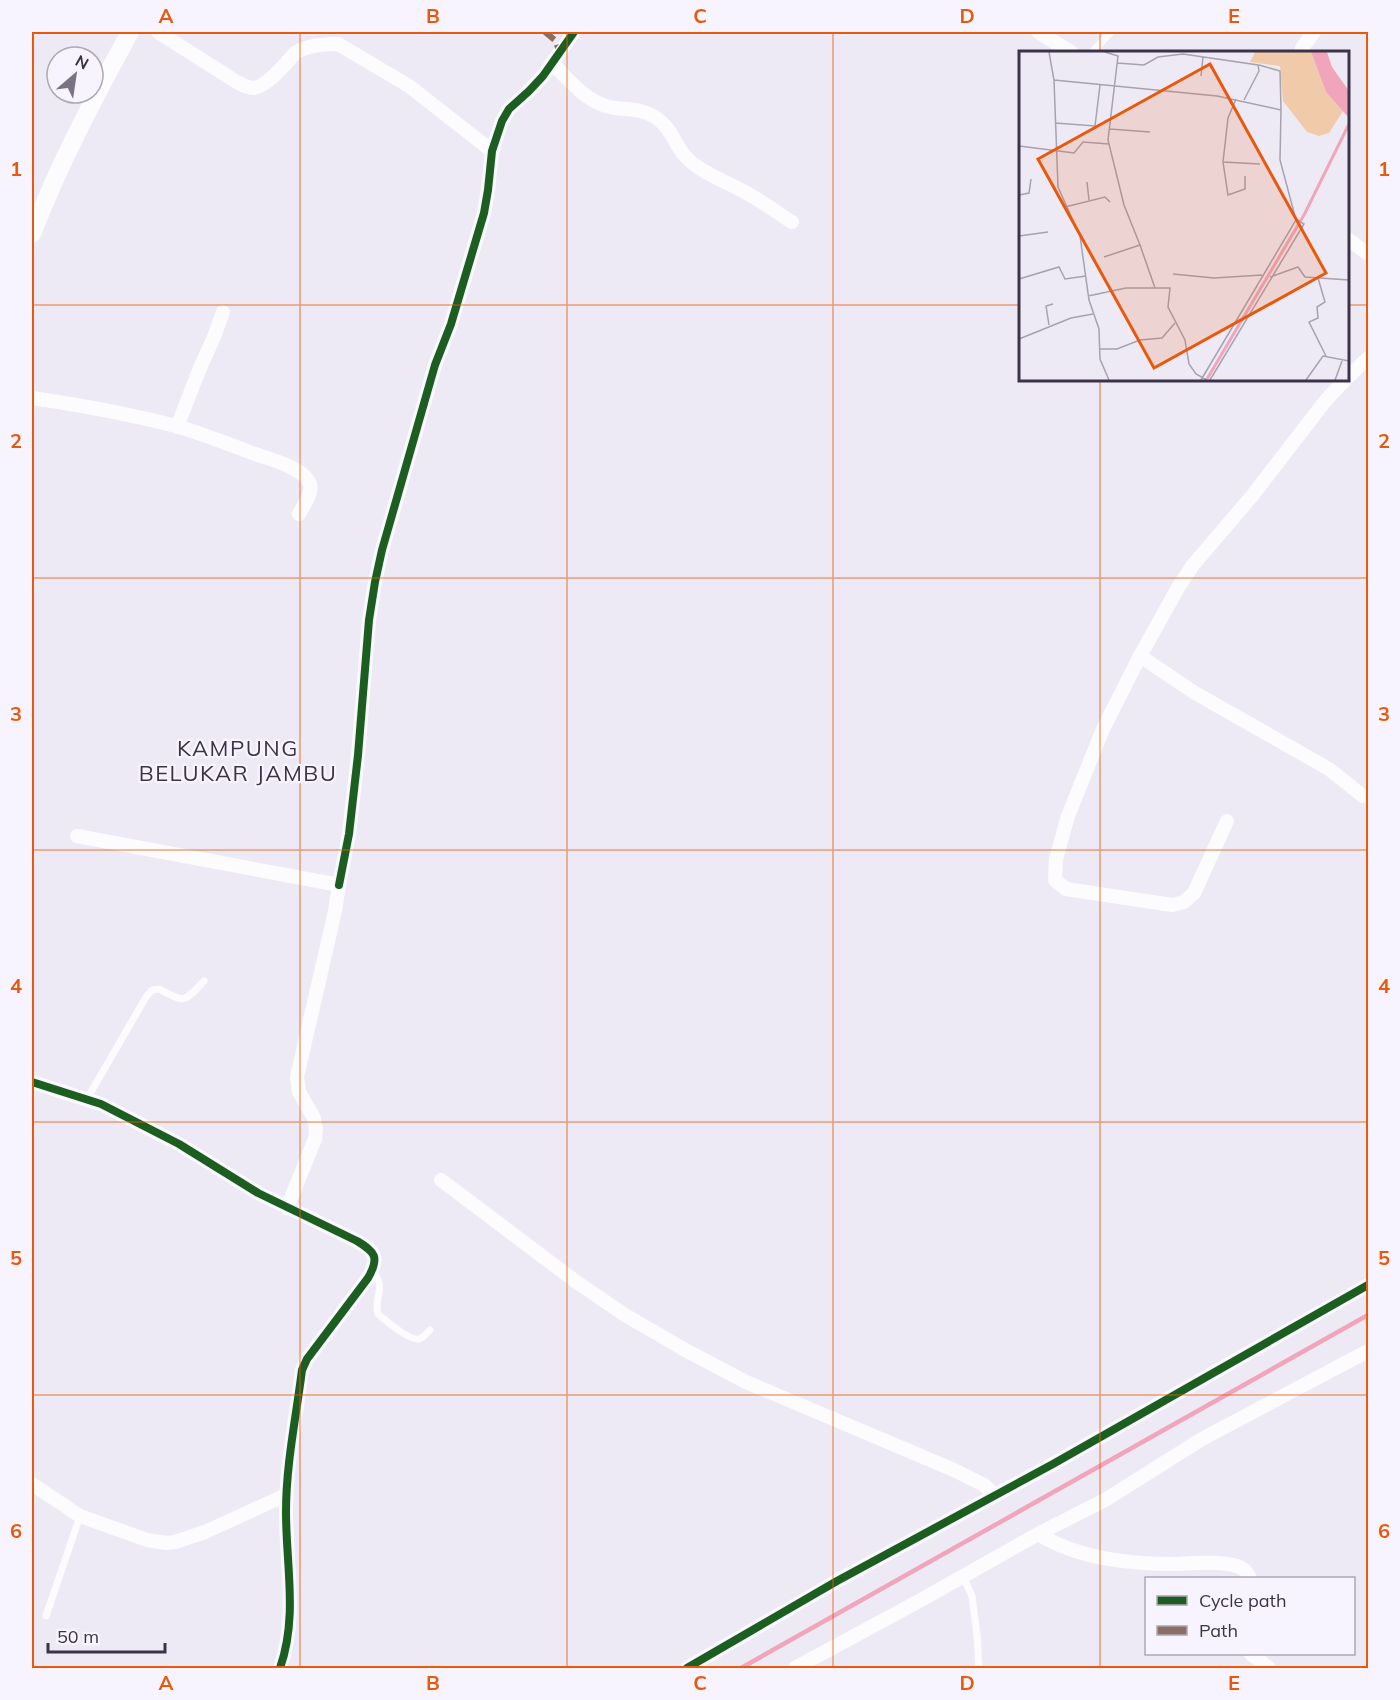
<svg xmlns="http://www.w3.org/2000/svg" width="1400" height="1700" font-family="Mulish,sans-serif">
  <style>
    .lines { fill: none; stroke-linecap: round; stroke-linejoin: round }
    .stream { stroke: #f1a5bc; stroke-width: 4.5 }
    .service { stroke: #fcfcfe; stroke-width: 7 }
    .minor { stroke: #fcfcfe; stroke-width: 14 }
    .tertiary { stroke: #fcfcfe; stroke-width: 18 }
    .quiet { stroke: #8d6e63; stroke-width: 6; stroke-dasharray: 12 6; stroke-linecap: butt }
    .cycleway-casing { stroke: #f8f4ff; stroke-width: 11 }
    .cycleway { stroke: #1b5e20; stroke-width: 8 }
    .grid { fill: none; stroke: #e8590c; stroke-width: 1.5; stroke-opacity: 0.55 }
    .labels { text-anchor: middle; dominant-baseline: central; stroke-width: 4.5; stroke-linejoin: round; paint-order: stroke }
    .neighbourhood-label { font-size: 22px; letter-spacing: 1.5px; fill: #3c3348; stroke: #f8f4ff }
    .inset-river { fill: none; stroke: #f1a5bc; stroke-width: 3 }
    .inset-road { fill: none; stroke: #a7a1b0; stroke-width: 1.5 }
    .view { fill: #e8590c; fill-opacity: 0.15; stroke: #e8590c; stroke-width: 3 }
    .inset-edge { fill: none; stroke: #3c3348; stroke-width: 3 }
    .neatline { fill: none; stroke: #e8590c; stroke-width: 2 }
    .grid-label { font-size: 20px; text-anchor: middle; font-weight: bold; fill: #e8590c }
  </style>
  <rect width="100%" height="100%" fill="#eeeaf5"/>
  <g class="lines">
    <polyline class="stream" points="741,1668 1368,1315"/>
    <g class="service">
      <polyline points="1092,52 1111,32"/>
      <path d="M 87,1099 L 146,997 L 152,990 L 159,989 C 186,1003 183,1003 204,981"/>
      <path d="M 372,1271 C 388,1288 373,1296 378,1314 C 385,1320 409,1341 419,1339 C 423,1338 427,1333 430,1330"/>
      <polyline points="963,1576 972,1596 977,1635 979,1668"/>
      <polyline points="46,1616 80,1516"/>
    </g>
    <g class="minor">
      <path d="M 158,32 L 232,79 C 239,83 246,88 254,88 C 268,86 286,63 295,53 C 308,45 323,44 338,44 L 409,86 L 492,151"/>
      <polyline points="1038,32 1071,52"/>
      <polyline points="1302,48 1314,32"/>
      <path d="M 552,63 C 570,81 588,105 615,108 C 631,110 639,108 655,117 C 673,129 673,143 686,157 C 698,171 725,181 741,190 C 759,199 775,211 792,222"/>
      <polyline points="1348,239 1368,254"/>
      <polyline points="1348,377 1368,358"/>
      <polyline points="1345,380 1326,400 1252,496 1193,565 1179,586 1140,656 1195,693 1329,769 1363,796"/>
      <path d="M 32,398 C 80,405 129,414 176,426 C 203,434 229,444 255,454 C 270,459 304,468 310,484 C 313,494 303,506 299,514"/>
      <polyline points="177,427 200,368 214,337 223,312"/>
      <polyline points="1140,656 1103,729 1068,816 1056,859 1055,880 1066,889 1172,905 1184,902 1194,893 1227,821"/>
      <polyline points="77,836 339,885 335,911 297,1077 299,1092 314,1118 316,1130 315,1139 287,1208"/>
      <polyline points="339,885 349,834 358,755 369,620 375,582 382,550 435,365 451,324 484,213 488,190 492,151 502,121 509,109 529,91 543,76 574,32"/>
      <path d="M 32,1082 L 101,1104 L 179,1144 L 258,1193 L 357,1241 C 375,1252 380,1257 368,1278 L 307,1359 L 302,1370 C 296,1418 286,1464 286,1512 C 286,1565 298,1617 280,1668"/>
      <polyline points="441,1180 575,1281 625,1315 687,1351 746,1382 954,1470 984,1485 995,1496"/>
      <polyline points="32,1484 80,1516 147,1540 166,1543 175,1542 205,1532 286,1495"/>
      <path d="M 1038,1534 C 1079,1559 1129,1564 1177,1564 C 1195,1563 1220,1561 1237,1566 C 1244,1568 1247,1572 1250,1578"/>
      <polyline points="1251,1654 1269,1668"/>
      <polyline points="687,1668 837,1581 1053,1464 1368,1285"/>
      <polyline points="795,1668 921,1600 1038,1534 1105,1500 1202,1439 1368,1351"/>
    </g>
    <path class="tertiary" d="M 32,234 C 59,164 94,98 130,32"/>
    <polyline class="quiet" points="545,32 556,41 559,52"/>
    <defs>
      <g id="cycleway">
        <polyline points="339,885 349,834 358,755 369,620 375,582 382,550 435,365 451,324 484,213 488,190 492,151 502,121 509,109 529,91 543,76 574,32"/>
        <path d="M 32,1082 L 101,1104 L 179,1144 L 258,1193 L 357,1241 C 375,1252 380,1257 368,1278 L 307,1359 L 302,1370 C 296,1418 286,1464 286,1512 C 286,1565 298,1617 280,1668"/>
        <polyline points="687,1668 837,1581 1053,1464 1368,1285"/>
      </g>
    </defs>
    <use href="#cycleway" class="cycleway-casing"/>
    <use href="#cycleway" class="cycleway"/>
  </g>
  <path class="grid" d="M 300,32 L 300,1668M 567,32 L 567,1668M 833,32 L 833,1668M 1100,32 L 1100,52M 32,305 L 1020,305M 1348,305 L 1368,305M 1100,380 L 1100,1668M 32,578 L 1368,578M 32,850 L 1368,850M 32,1122 L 1368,1122M 32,1395 L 1368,1395"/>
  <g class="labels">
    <g class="neighbourhood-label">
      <text x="238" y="748">KAMPUNG<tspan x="238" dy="25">BELUKAR JAMBU</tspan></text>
    </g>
  </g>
  <g transform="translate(1019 51)">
    <rect width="330" height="330" fill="#eeeaf5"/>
    <path d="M 236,1 L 292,1 L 307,41 L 324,60 L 310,82 L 300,85 L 288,81 L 264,50 L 261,15 L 231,11 Z" fill="#f1caaa"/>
    <path d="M 292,1 L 308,1 L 313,16 L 330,40 L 330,67 L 307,41 Z" fill="#f1a5bc"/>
    <path class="inset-river" d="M 188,328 L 285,164 L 330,73"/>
    <path class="inset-road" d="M 30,1 L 35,29 L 39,136 L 61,185 L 70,249 L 80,278 L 81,308 L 90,329M 86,1 L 99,5 L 89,89 L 105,154 L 121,194M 98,12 L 125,14 L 139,6 L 164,3 L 239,14 L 240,20 L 225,49M 240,14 L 261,20 L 262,59M 182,25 L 184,6M 35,29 L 198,45 L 262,59 L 261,109 L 277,169 L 182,329M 217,48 L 209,67 L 204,111 L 241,113M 36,72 L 76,75 L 81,34M 91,78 L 131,81M 0,95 L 55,102 L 64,91 L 90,93M 204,111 L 209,144 L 226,138 L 226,125M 68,131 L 70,149M 0,144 L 10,142 L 12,128M 46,156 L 86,146 L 91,151M 0,185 L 29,181M 85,206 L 121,194 L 136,237M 154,223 L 195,227 L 243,224M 251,226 L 279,216 L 286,226 L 330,229M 299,227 L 306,251 L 298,256 L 299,267 L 290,271 L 307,305M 0,228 L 40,216 L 46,228 L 67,225M 69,245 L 107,237 L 151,237 L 149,256 L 166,289 L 170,313 L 177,323 L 188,329M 30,274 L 27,255 L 34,253M 0,288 L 52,267 L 74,263M 81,298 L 98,298 L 121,289 L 143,287 L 156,272M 191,329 L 285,173 L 277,168M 287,329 L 304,305 L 330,310M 316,329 L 323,310"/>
    <path class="view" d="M 191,13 L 307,222 L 135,317 L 19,108 Z"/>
    <rect width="330" height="330" class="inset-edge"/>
  </g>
  <rect width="1400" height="1700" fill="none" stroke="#f8f4ff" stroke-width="66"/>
  <rect x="1145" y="1577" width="210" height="78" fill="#f8f4ff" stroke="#ada7b6" stroke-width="1.5"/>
  <rect x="1157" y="1596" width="30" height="9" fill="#1b5e20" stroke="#ada7b6" stroke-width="1.5"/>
  <text x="1199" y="1607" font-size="18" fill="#3c3348">Cycle path</text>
  <rect x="1157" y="1626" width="30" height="9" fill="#8d6e63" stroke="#ada7b6" stroke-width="1.5"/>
  <text x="1199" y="1637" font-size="18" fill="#3c3348">Path</text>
  <g transform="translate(75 75) rotate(29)"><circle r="28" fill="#f8f4ff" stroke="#ada7b6" stroke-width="1.5"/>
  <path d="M0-4.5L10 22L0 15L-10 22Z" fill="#7a7385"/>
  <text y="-9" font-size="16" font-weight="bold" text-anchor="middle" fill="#3c3348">N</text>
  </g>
  <path d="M48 1643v9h117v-9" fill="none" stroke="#3c3348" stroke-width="3"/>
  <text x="57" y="1643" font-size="18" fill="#3c3348" stroke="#f8f4ff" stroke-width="4.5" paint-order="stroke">50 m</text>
  <rect x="33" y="33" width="1334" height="1634" class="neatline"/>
  <g class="grid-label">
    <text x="166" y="23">A</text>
    <text x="433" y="23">B</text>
    <text x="700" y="23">C</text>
    <text x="967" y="23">D</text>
    <text x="1234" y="23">E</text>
    <text x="16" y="176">1</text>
    <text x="1384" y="176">1</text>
    <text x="16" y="448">2</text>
    <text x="1384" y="448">2</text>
    <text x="16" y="721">3</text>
    <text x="1384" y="721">3</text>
    <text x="16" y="993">4</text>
    <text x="1384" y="993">4</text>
    <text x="16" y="1265">5</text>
    <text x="1384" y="1265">5</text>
    <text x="16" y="1538">6</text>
    <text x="1384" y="1538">6</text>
    <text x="166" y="1690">A</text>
    <text x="433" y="1690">B</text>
    <text x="700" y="1690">C</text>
    <text x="967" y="1690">D</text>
    <text x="1234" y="1690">E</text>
  </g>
</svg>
